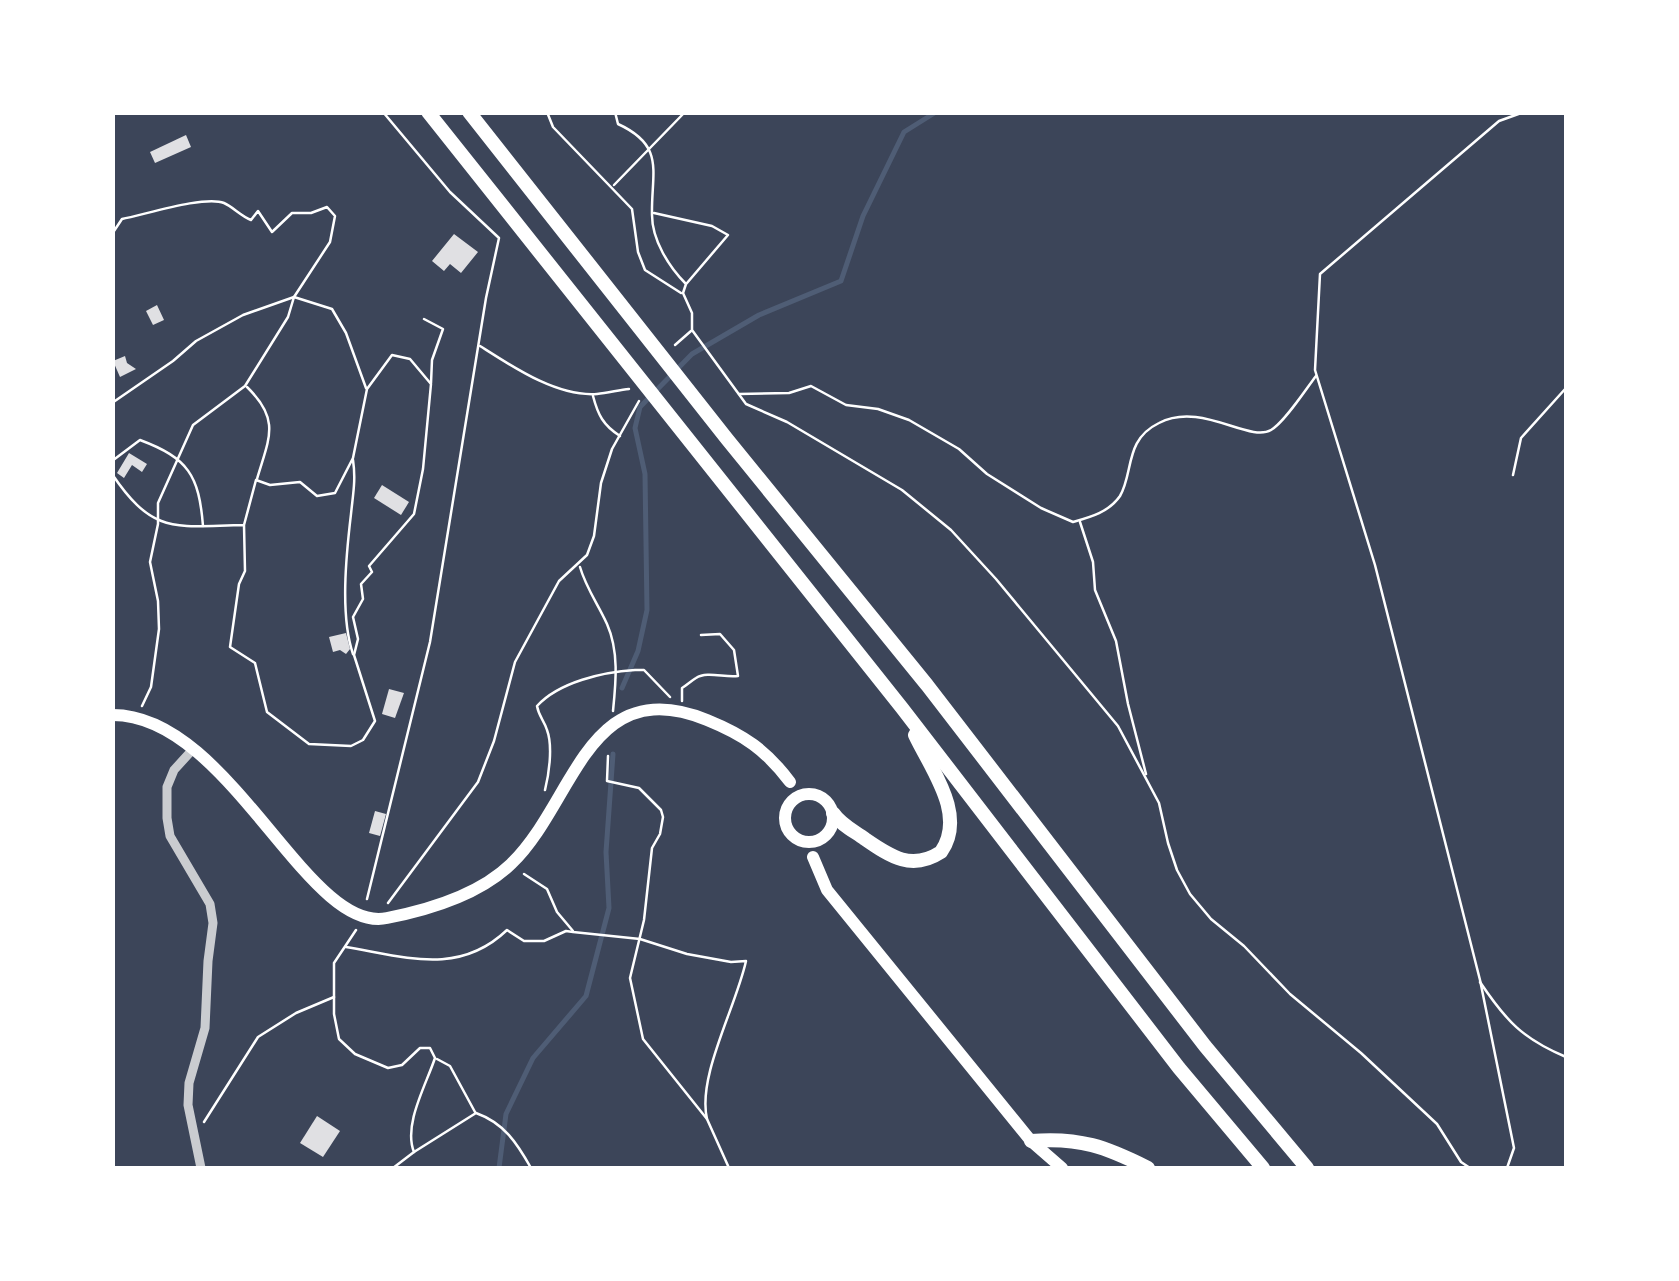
<svg xmlns="http://www.w3.org/2000/svg" width="1679" height="1281" font-family="'DM Sans',sans-serif">
  <style>
    .green { fill: #3c4559 }
    .lines { fill: none; stroke-linecap: round; stroke-linejoin: round }
    .stream { stroke: #4f5d75; stroke-width: 5 }
    .building { fill: #e0e0e3 }
    .path { stroke: #fff; stroke-width: 2.5 }
    .minor { stroke: #caccd0; stroke-width: 9 }
    .secondary { stroke: #fff; stroke-width: 12 }
    .trunk { stroke: #fff; stroke-width: 14 }
  </style>
  <rect width="100%" height="100%" fill="#2d3142"/>
  <rect class="green" x="113" y="113" width="1453" height="1055"/>
  <g class="lines">
    <g class="stream">
      <polyline points="622,688 638,651 647,610 645,474 635,428 640,407 692,354 759,315 841,281 863,216 904,132 936,112"/>
      <polyline points="499,1168 506,1114 533,1058 586,996 609,908 606,852 613,754"/>
    </g>
  </g>
  <g class="building">
    <polygon points="186,135 191,147 155,163 150,152"/>
    <polygon points="454,234 478,252 461,273 450,264 444,271 432,261"/>
    <polygon points="157,305 164,320 153,325 146,311"/>
    <polygon points="125,356 127,363 136,369 120,377 113,361"/>
    <polygon points="129,453 147,464 142,472 132,465 124,478 117,473"/>
    <polygon points="382,485 409,502 401,515 374,498"/>
    <polygon points="346,633 350,649 346,654 340,650 333,652 329,637"/>
    <polygon points="389,689 404,693 395,718 382,714"/>
    <polygon points="375,811 386,814 380,836 369,833"/>
    <polygon points="317,1116 340,1131 323,1157 300,1143"/>
  </g>
  <g class="lines">
    <g class="path">
      <polyline points="547,112 553,127 632,209 638,252 645,270 681,293"/>
      <path d="M 615,112 L 618,124 C 666,146 651,172 652,215 C 652,240 669,267 686,284 L 683,293 L 692,313 L 692,330 L 746,404 L 787,422 L 902,490 L 951,530 L 996,579 L 1118,726 L 1159,803 L 1168,843 L 1177,870 L 1190,894 L 1211,919 L 1244,946 L 1290,994 L 1361,1053 L 1437,1124 L 1461,1162 L 1470,1168"/>
      <polyline points="614,185 685,112"/>
      <polyline points="654,213 712,226 728,235 687,283"/>
      <path d="M 112,234 L 122,219 C 144,215 205,195 224,203 C 233,207 241,216 251,220 L 258,211 L 272,232 L 292,213 L 311,213 L 327,207 L 335,216 L 330,242 L 294,297 L 288,317 L 245,386 L 193,425 L 158,503 L 158,524 L 150,562 L 158,601 L 159,629 L 151,687 L 142,706"/>
      <polyline points="424,319 443,329 432,360 431,383"/>
      <polyline points="675,345 691,331"/>
      <path d="M 480,346 C 513,367 557,397 597,394 C 608,393 619,390 629,389"/>
      <path d="M 247,387 C 281,420 269,438 257,479"/>
      <path d="M 739,394 L 789,393 L 811,386 L 846,405 L 878,409 L 909,420 L 959,449 L 987,474 L 1041,508 L 1073,522 C 1091,517 1109,512 1120,496 C 1134,472 1124,440 1159,423 C 1201,401 1249,443 1271,430 C 1284,423 1306,389 1316,376"/>
      <path d="M 593,396 C 598,415 603,425 620,436"/>
      <polyline points="112,403 173,361 196,341 243,315 294,297 332,309 346,333 366,388"/>
      <path d="M 353,460 C 356,480 353,494 351,514 C 346,556 340,616 353,654"/>
      <path d="M 112,461 L 140,440 C 188,458 199,475 203,526"/>
      <path d="M 112,474 C 154,536 175,526 244,525 L 245,571 L 239,584 L 230,647 L 255,663 L 267,712 L 309,744 L 351,746 L 363,740 L 375,721 L 354,655 L 358,639 L 353,617 L 363,599 L 361,584 L 372,572 L 369,566 L 414,514 L 423,469 L 431,384 L 410,359 L 392,355 L 367,389 L 353,458 L 335,493 L 317,496 L 300,482 L 270,485 L 256,480 L 244,525"/>
      <polyline points="1513,475 1521,438 1566,388"/>
      <polyline points="1080,522 1093,562 1095,590 1116,641 1128,704 1146,774"/>
      <path d="M 580,567 C 586,588 598,604 607,624 C 619,651 616,682 613,711"/>
      <path d="M 682,701 L 682,688 C 687,685 691,681 696,678 C 707,671 725,678 738,676 L 734,650 L 720,634 L 701,635"/>
      <polyline points="608,756 607,781 639,788 661,810 663,817 660,834 652,848 644,920 630,978 643,1039 707,1119 729,1168"/>
      <path d="M 545,790 C 549,774 553,746 547,730 C 544,720 539,717 537,706 C 559,682 603,672 635,670 L 644,670 L 670,697"/>
      <polyline points="524,874 547,889 557,912 573,931"/>
      <polyline points="367,899 430,642 486,298 499,238 450,192 383,112"/>
      <polyline points="388,903 478,782 494,741 515,662 559,581 587,555 594,536 601,483 612,449 639,401"/>
      <path d="M 356,930 L 334,963 L 334,1014 L 339,1039 L 355,1054 L 388,1068 L 402,1065 L 420,1048 L 430,1048 L 435,1058 C 426,1085 403,1125 414,1152"/>
      <path d="M 346,947 C 406,957 459,976 507,930 L 524,941 L 544,941 L 566,931 L 573,932 L 640,939 L 687,954 L 731,962 L 746,961 C 736,1007 697,1076 707,1119"/>
      <path d="M 1480,982 C 1506,1021 1523,1039 1566,1057"/>
      <polyline points="437,1059 450,1066 475,1112"/>
      <polyline points="204,1122 258,1037 296,1013 334,997"/>
      <path d="M 393,1168 L 414,1152 L 476,1113 C 504,1123 517,1143 531,1168"/>
      <polyline points="1507,1168 1514,1148 1480,980 1375,565 1315,370 1320,274 1499,121 1524,112"/>
    </g>
    <polyline class="minor" points="194,748 174,770 167,787 167,818 170,836 210,904 213,923 208,961 205,1028 189,1083 188,1105 201,1168"/>
    <g class="secondary">
      <path d="M 112,715 C 229,714 307,935 387,918 C 428,910 480,894 511,864 C 575,803 587,671 707,720 C 744,735 766,750 790,782"/>
      <circle cx="809" cy="818" r="24"/>
      <polyline points="813,857 827,890 1031,1141 1062,1168"/>
    </g>
    <g class="trunk">
      <polyline points="428,112 902,708 1179,1068 1263,1168"/>
      <polyline points="469,112 727,439 927,685 1205,1046 1307,1168"/>
      <path d="M 833,813 C 841,825 854,831 865,839 C 891,857 912,871 941,852 C 967,815 931,769 915,735"/>
      <path d="M 1031,1141 C 1080,1137 1106,1147 1148,1168"/>
    </g>
  </g>
  <rect width="1679" height="1281" fill="none" stroke="#ffffff" stroke-width="230"/>
</svg>
